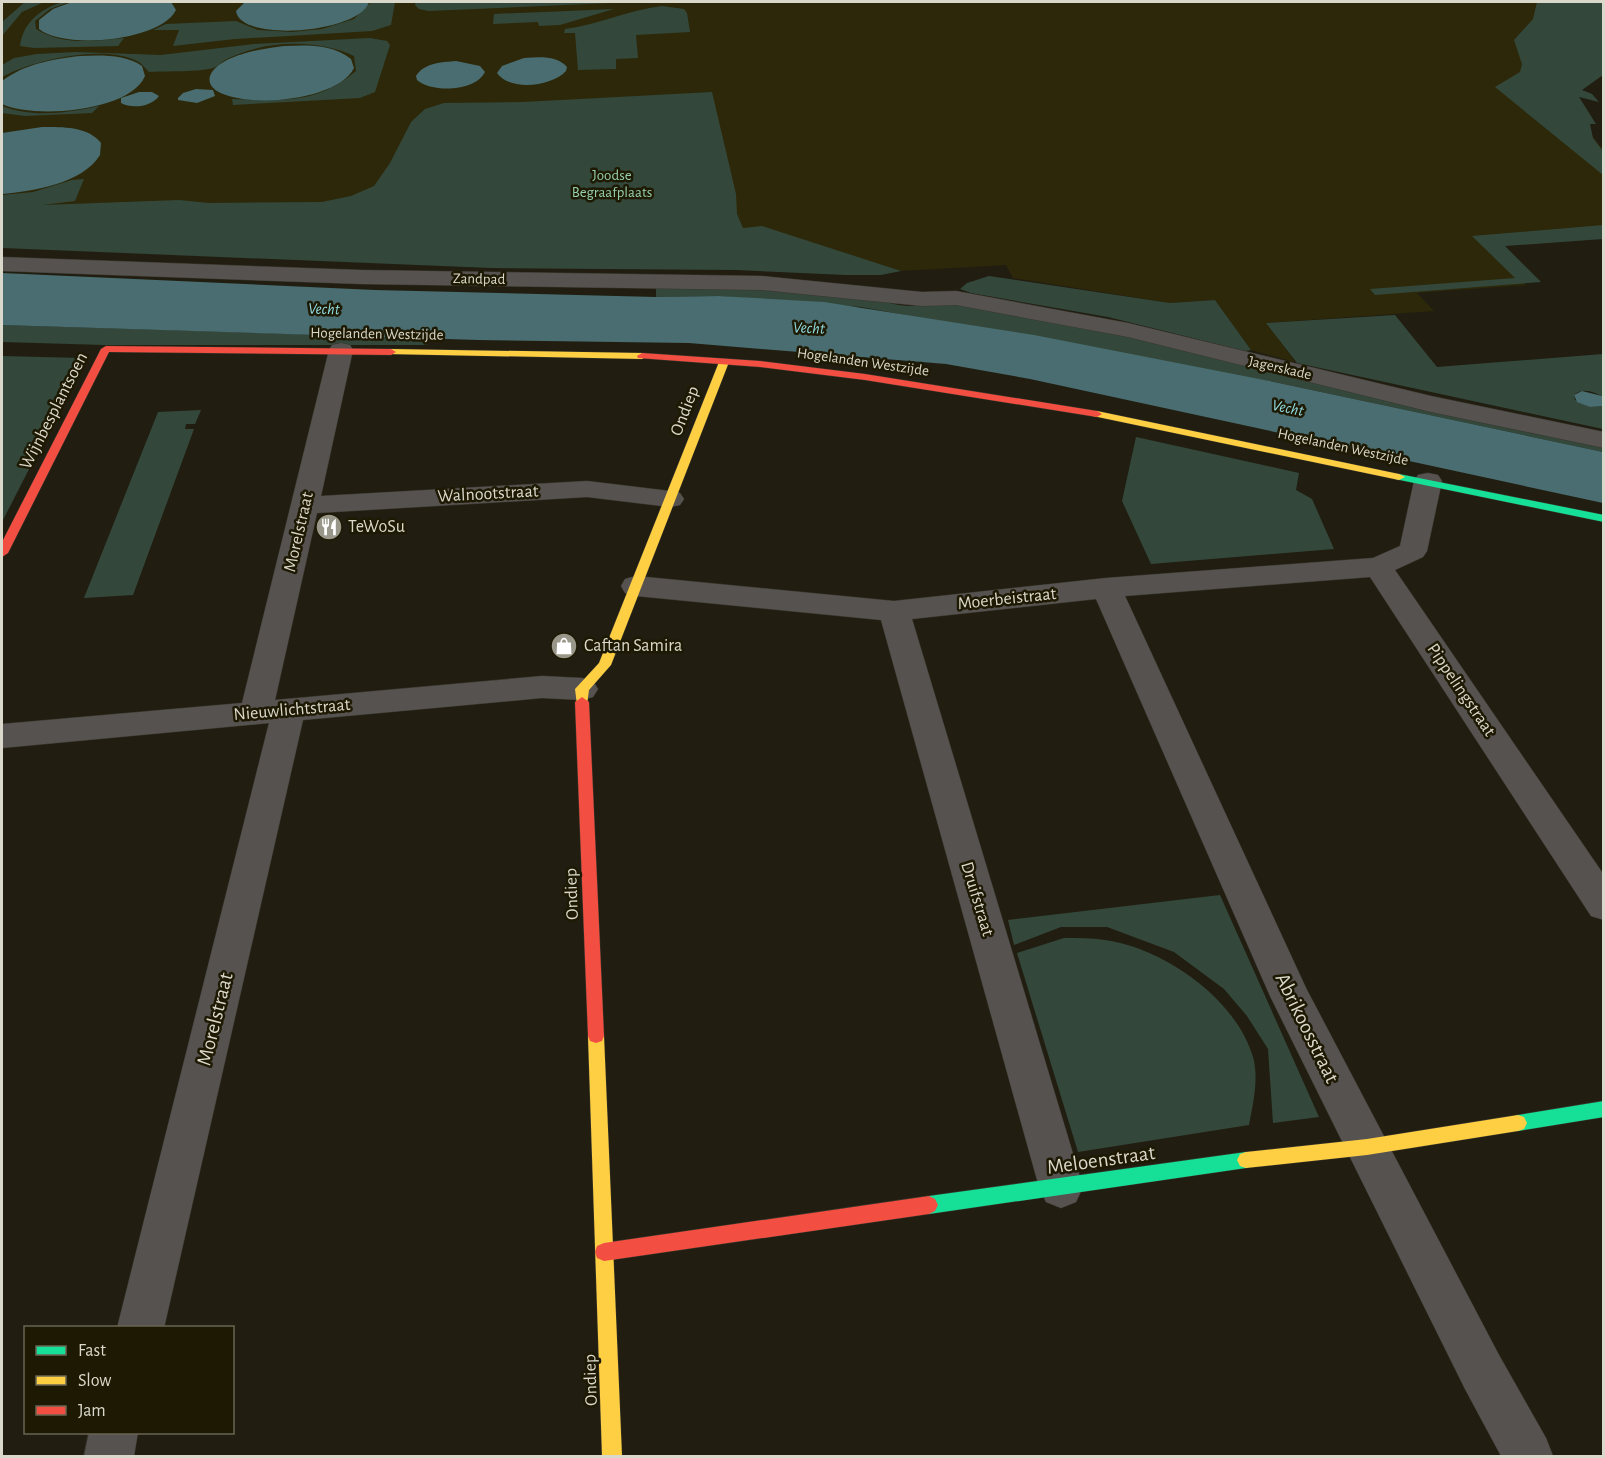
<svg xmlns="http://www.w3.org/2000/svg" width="1605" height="1458" font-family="'Alegreya Sans',sans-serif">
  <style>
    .built { fill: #2d2809 }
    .green { fill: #33483b }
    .water { fill: #496d70 }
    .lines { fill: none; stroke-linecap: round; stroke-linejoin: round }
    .street-casing { stroke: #39372d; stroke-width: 1 }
    .fast-casing { stroke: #39372d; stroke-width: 1 }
    .slow-casing { stroke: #39372d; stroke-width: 1 }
    .jam-casing { stroke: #39372d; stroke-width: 1 }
    .street { fill: #565250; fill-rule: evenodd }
    .fast { fill: #16e098; fill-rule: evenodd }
    .slow { fill: #ffcf43; fill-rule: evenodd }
    .jam { fill: #f24e42; fill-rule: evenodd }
    .labels { text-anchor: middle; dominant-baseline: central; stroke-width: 5; stroke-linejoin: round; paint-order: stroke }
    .far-park-label { font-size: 15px; fill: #94cead; stroke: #1e1903 }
    .far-street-label { font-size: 15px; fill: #dad8ca; stroke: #1e1903 }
    .far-water-label { font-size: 16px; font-style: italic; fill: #92dfe6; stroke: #1e1903 }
    .street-label { font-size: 18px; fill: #dad8ca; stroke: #1e1903 }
    .poi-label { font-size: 18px; fill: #dad8ca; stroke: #1e1903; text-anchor: start }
    .near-street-label { font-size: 21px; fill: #dad8ca; stroke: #1e1903 }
  </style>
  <rect width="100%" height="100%" fill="#211e11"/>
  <polygon class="built" points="2,2 1562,2 1564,105 1570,108 1604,151 1603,233 1482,242 1526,285 1417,293 1434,311 1267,323 1295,362 1251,350 1215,300 1170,303 1013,278 1006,265 899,271 844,262 521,226 2,216"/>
  <g class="green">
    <polygon points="25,2 44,2 22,12 2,36 2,22"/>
    <path d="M 62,2 L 69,2 L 50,9 L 35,21 L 36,29 C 63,46 94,41 124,38 L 118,46 L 34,48 L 20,46 C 23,22 41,9 62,2 Z"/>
    <polygon points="371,2 395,2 391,25 372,31 235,39 173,46 179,30 153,30 166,24 236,21 258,30 292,32 322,29 354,19"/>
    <polygon points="416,2 633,2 429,11 419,9 415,5"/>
    <polygon points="1537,2 1603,2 1603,75 1582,90 1592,94 1599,102 1579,97 1596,124 1590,124 1593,138 1603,151 1603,175 1495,87 1520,72 1522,64 1514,40 1533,19"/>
    <path d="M 662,6 L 684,9 L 687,13 L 690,32 L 636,35 L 638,58 L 616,59 L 616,69 L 578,70 L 575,33 L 564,33 L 565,29 C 598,25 628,10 662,6 Z"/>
    <polygon points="614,9 560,25 539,26 538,22 493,24 494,14"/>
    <path d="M 370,38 L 387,41 L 390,45 L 375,92 L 360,98 L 233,105 L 232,99 C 281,101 318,104 356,71 L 354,56 C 317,39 266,40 229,58 C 223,60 219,66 213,68 C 200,72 164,71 149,72 C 146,69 142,64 139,62 C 106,43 32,60 2,77 L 2,65 L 14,58 L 37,54 L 76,52 L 161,55 L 254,44 Z"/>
    <polygon points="712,92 736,194 737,214 743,228 762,226 901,271 881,275 846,275 737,270 491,268 2,248 2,195 33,192 72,180 84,179 75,201 42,205 179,200 209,203 322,202 351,196 374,186 390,163 411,122 425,109 444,103 523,102"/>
    <path d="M 2,106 C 32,118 68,113 99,106 L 92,113 L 25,116 L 2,113 Z"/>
    <polygon points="1603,225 1603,239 1505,246 1541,282 1375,295 1370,289 1515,278 1472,236"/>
    <polygon points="989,276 1170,303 1215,300 1251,350 1245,351 1108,317 971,293 960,289 967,283"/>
    <path d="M 656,285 L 708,286 L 876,299 C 896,305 911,310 931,301 L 1067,322 L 1603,446 L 1603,452 L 1274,382 L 861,307 L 719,296 L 656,297 Z"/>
    <path d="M 1395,315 L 1437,367 L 1603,354 L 1603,397 C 1595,392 1582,387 1574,395 L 1575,400 L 1590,407 L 1603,406 L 1603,429 L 1297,363 L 1266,323 Z"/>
    <polygon points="2,325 429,338 427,345 105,345 2,342"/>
    <polygon points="2,356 82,358 49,430 2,522"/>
    <polygon points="201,410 195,424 186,424 185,429 194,429 133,595 84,598 158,412"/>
    <polygon points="1136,437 1299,473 1296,490 1312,499 1334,549 1151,564 1122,501"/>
    <polygon points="1220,895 1319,1117 1273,1123 1268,1049 1247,1016 1224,989 1174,952 1107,927 1061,927 1014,945 1008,920"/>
    <path d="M 1064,938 C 1077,938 1092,938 1105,940 C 1164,948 1236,999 1253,1057 C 1259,1078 1253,1104 1249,1125 L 1078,1152 L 1017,953 Z"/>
  </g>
  <g class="water">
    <path d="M 72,2 L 171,2 L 176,10 C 161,41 64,50 39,29 L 39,20 L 53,9 Z"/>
    <path d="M 245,2 L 369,2 C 360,33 240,43 236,11 Z"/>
    <path d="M 285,46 C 306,45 333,44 351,59 L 354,68 C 338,101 246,109 217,91 C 212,88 208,83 210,76 C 218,55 265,48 285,46 Z"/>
    <path d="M 80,56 C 100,55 125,54 142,66 L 145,76 C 130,112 33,119 2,104 L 2,81 C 24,64 53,59 80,56 Z"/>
    <path d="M 524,58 C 539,57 557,55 567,67 L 566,71 C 553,86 510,92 497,73 L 502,66 Z"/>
    <path d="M 456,61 L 480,66 L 485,72 C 475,92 432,93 417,80 L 416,76 C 424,63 442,62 456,61 Z"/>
    <polygon points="196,89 213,90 215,96 197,103 178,100 178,98 183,93"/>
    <path d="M 139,92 L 152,92 L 159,96 C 151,107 132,109 121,103 L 121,98 Z"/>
    <path d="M 42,127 C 61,127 88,126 101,143 L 100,155 C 82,184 33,191 2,194 L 2,133 Z"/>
    <polygon points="2,273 375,290 656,297 719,296 824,302 1034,335 1274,382 1603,452 1603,503 1030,379 946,364 689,343 478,340 2,325"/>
    <polygon points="1582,391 1602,396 1603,406 1590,407 1577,402 1574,395"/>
  </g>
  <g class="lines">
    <defs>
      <g id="street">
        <polygon points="2,257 361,270 761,276 922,292 956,291 1128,323 1431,396 1604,432 1604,448 1431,412 1128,337 956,305 922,306 761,290 361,284 2,271"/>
        <polygon points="341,343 350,345 353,350 321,496 587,481 670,491 680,493 684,499 680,505 670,507 587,497 317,513 275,700 542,676 582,678 593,681 598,689 593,697 582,700 542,698 303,720 164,1328 117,1328 269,723 2,748 2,724 242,703 329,350 332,345"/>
        <polygon points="1428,473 1438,475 1442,481 1427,551 1423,557 1395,570 1604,875 1604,920 1591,916 1370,577 1125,596 1306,988 1499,1355 1546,1438 1553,1456 1501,1456 1465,1389 1270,996 1096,599 912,619 1083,1187 1076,1202 1061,1208 1046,1202 1039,1187 881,620 636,596 625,593 621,586 625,579 636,576 894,601 1106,578 1373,558 1400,546 1414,481 1418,475"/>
        <polygon points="89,1432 138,1432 134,1456 84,1456"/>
      </g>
      <g id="fast">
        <polygon points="1399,474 1604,515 1604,522 1395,479 1393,477"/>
        <polygon points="1604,1101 1604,1117 1518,1131 1512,1129 1509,1123 1512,1117 1518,1115"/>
        <polygon points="1246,1152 1252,1154 1255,1160 1252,1166 1246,1168 929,1214 923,1211 920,1205 923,1199 929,1196"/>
      </g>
      <g id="slow">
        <polygon points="391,349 642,353 647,356 642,359 387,354 387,350"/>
        <polygon points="724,359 729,362 611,665 589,690 587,705 577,705 575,689 599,663 719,362"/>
        <polygon points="1097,411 1399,474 1405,477 1399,480 1093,416 1092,414"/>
        <polygon points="596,1029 602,1031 604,1036 622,1456 602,1456 588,1036 590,1031"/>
        <polygon points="1518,1115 1524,1117 1527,1123 1524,1129 1518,1131 1367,1155 1246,1168 1240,1166 1237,1160 1240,1154 1246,1152 1367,1139"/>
      </g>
      <g id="jam">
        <polygon points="106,346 391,349 396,352 391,355 109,352 8,553 2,557 2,542 101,349"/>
        <polygon points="642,353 760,361 865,374 1097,411 1102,414 1097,417 865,380 760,367 638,358 637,356"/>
        <polygon points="582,697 589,702 604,1036 602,1041 596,1043 590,1041 588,1036 575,702"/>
        <polygon points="929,1196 935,1199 938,1205 935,1211 929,1214 604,1261 597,1258 595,1252 597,1246 604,1243"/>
      </g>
    </defs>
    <use href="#street" class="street-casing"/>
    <use href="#fast" class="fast-casing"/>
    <use href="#slow" class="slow-casing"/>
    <use href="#jam" class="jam-casing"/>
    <use href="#street" class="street"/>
    <use href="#fast" class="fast"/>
    <use href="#slow" class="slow"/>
    <use href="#jam" class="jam"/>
  </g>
  <defs>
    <symbol id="restaurant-disc" viewBox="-11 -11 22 22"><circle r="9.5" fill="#999789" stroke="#1e1903"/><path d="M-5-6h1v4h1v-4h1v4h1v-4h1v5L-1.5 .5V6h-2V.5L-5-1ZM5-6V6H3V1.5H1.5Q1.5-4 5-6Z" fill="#fff"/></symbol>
    <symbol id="shop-disc" viewBox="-11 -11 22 22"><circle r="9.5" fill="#999789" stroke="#1e1903"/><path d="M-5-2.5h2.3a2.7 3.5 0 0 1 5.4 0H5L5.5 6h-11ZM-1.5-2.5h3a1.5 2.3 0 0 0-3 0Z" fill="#fff"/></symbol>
  </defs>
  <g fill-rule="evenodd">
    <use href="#restaurant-disc" x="314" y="512" width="30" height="30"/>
    <use href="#shop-disc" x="549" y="631" width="30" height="30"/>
  </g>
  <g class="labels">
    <g class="far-park-label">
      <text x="612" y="175">Joodse<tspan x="612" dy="17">Begraafplaats</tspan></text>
    </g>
    <g class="far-street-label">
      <text transform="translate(479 279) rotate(1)">Zandpad</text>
      <text transform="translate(377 334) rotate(1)">Hogelanden Westzijde</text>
      <text transform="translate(863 362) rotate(8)">Hogelanden Westzijde</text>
      <text transform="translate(1280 368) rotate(13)">Jagerskade</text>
      <text transform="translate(1343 447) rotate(12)">Hogelanden Westzijde</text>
    </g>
    <g class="far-water-label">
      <text transform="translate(324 309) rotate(2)">Vecht</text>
      <text transform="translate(809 328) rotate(3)">Vecht</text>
      <text transform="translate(1288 408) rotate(12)">Vecht</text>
    </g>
    <g class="street-label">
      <text transform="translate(54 411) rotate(-63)">Wijnbesplantsoen</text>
      <text transform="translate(685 411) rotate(-69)">Ondiep</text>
      <text transform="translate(488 494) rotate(-3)">Walnootstraat</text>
      <text transform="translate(299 532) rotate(-77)">Morelstraat</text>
      <text transform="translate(1007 599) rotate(-6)">Moerbeistraat</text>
      <text transform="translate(1461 690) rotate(56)">Pippelingstraat</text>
      <text transform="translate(292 710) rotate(-5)">Nieuwlichtstraat</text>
      <text transform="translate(572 894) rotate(-92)">Ondiep</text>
      <text transform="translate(977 899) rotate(73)">Druifstraat</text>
      <text transform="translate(591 1380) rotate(-92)">Ondiep</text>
    </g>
    <g class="poi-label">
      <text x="348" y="527">TeWoSu</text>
      <text x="584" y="646">Caftan Samira</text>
    </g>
    <g class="near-street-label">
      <text transform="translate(215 1019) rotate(-76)">Morelstraat</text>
      <text transform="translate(1307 1028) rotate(64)">Abrikoosstraat</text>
      <text transform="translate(1101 1160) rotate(-8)">Meloenstraat</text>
    </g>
  </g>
  <rect width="1605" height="1458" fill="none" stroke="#dad8ca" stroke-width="6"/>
  <rect x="24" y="1326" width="210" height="108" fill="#1e1903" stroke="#696553" stroke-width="1.5"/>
  <rect x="36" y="1346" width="30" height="9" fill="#16e098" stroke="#696553" stroke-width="1.5"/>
  <text x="78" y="1356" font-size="18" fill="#dad8ca">Fast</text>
  <rect x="36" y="1376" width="30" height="9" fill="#ffcf43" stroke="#696553" stroke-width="1.5"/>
  <text x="78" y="1386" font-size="18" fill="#dad8ca">Slow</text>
  <rect x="36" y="1406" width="30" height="9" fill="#f24e42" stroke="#696553" stroke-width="1.5"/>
  <text x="78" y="1416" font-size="18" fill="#dad8ca">Jam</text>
</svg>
